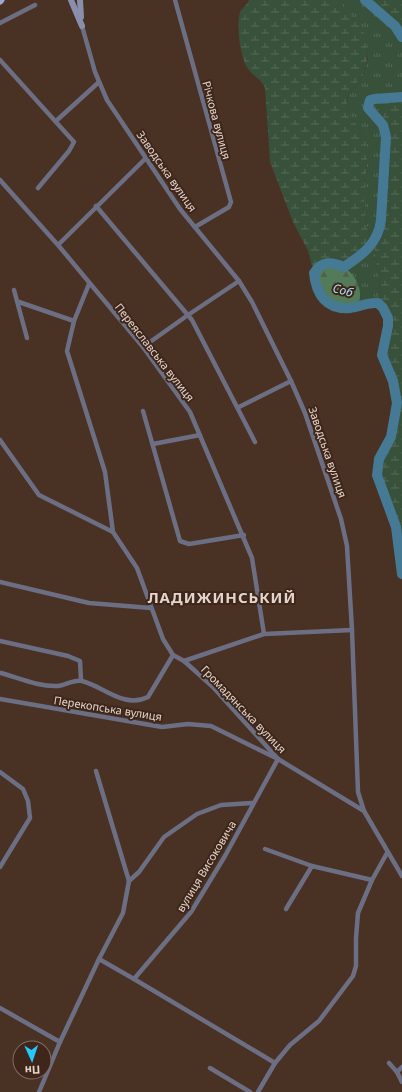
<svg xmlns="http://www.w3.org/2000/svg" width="402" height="1092" font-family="'Noto Sans',sans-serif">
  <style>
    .grass { fill: url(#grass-tufts) }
    .forest { fill: url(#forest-firs) }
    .wetland { fill: url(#wetland-marsh) }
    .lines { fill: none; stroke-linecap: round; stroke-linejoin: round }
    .river { stroke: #467994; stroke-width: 10 }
    .street { stroke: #6c6f83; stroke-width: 4.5 }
    .secondary { stroke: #898ead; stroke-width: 6 }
    .primary { stroke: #a0a6ce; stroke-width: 7 }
    .labels { text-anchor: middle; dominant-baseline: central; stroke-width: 4; stroke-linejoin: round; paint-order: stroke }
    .street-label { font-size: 11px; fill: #e4d4cc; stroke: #3e271a }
    .water-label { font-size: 12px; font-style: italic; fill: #afddf6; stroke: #3e271a }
    .district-label { font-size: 15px; font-weight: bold; letter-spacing: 1px; fill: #e4d4cc; stroke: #3e271a }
  </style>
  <defs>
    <pattern id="grass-tufts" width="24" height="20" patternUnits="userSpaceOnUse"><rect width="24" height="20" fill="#38513b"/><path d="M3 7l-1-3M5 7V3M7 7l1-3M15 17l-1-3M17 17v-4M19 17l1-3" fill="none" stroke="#556956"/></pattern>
    <pattern id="forest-firs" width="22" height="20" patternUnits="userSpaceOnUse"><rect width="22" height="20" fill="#547b59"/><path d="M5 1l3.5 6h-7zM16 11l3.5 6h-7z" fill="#4e634e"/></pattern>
    <pattern id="wetland-marsh" width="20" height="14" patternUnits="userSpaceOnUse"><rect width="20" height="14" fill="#38513b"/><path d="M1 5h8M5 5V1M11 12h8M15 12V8" fill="none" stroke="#556956"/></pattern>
  </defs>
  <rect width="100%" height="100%" fill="#493124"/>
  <path class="grass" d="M 342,0 L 365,0 L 395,26 L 402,37 L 402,97 L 368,108 L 383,125 L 386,137 L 381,220 L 378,232 L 373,241 L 380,288 L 378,303 L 364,304 L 358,306 L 360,302 L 355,278 L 344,267 L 364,253 L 373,241 C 356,211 371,173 366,141 C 362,129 351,122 348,109 C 344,93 355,88 362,77 C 367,69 368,59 368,49 L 341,4 Z"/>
  <path class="forest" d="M 326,263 C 349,262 366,285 358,306 C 331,312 316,299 314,273 L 320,265 Z"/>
  <g class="wetland">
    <path d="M 249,0 L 342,0 L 341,5 C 357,23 372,33 367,60 C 366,68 364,76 358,82 C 353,89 346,94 347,103 C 348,119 361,127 366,141 C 371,171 356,213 373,241 L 380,224 L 386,137 L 383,125 L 368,108 L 370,100 L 374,99 L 402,97 L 402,574 L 396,527 L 377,475 L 379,459 L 391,437 L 397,403 L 393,381 L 382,355 L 388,326 L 388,318 L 383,308 L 378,303 L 380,288 L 373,242 L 364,253 L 344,267 C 332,262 322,260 314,273 L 308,251 L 293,222 L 270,162 L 265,88 C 261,79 254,77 249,70 C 240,60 236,24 240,12 C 242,8 247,5 249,0 Z"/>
    <polygon points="365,0 402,0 402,37 395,26"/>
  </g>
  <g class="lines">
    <g class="river">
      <polyline points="365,0 395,26 402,37"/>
      <path d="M 402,97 L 374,99 L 370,100 L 368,108 L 383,125 L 386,137 L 381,220 C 378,244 362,255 344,267 C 332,262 322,260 314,273 C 316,294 326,310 350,308 C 360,307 367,302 378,303 L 383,308 L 388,318 L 388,326 L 382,355 L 393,381 L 397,403 L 391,437 L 379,459 L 377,475 L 396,527 L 402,574"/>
    </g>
    <g class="street">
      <polyline points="175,0 231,202 229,207 195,227"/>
      <polyline points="0,23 35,5"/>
      <polyline points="82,26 95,72 107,100 180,209 239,281 252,302 291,381 305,413 341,519 347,546 352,630 358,792 364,811 402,876"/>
      <polyline points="0,60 74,142 69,151 38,188"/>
      <polyline points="56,121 99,82"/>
      <polyline points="0,180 58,245 143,347 190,412 252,558 264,634"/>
      <polyline points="96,206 192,320 255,442"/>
      <polyline points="58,245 145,159"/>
      <polyline points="89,284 74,321 67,351 105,472 113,532"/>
      <polyline points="14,290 27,338"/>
      <polyline points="19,302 74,321"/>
      <polyline points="143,347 188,315 239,281"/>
      <polyline points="239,407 291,381"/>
      <polyline points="143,411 180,541 189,544 244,535"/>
      <polyline points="0,440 39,495 113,532 137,568 163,639 173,655 184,661 213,687 278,759 364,811"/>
      <polyline points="153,444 200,435"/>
      <polyline points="0,582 89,603 151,608"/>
      <polyline points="0,641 68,656 80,661 81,680"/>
      <polyline points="184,661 264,634 352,630"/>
      <path d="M 1,673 C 19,678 39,687 58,686 C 65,685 75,679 82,681 C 103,686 124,709 148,697 L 173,655"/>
      <polyline points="0,699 162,727 188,724 211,726 278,759 225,856 191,912 134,979 99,959 60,1042 39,1092"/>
      <polyline points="96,771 129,881"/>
      <polyline points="0,772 23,789 28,801 30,818 0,867"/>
      <polyline points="265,849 312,866 372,880"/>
      <polyline points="286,909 312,866"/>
      <polyline points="99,959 123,913 129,881 139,872 164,837 197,814 221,805 252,803"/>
      <polyline points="134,979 275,1063"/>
      <polyline points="0,1008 60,1042"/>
      <polyline points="389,1063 397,1072 402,1082"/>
      <polyline points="210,1068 250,1092"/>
      <polyline points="397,1072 402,1067"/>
      <polyline points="258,1092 275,1063 290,1045 319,1021 353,976 356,966 356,938 358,913 372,880 387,853"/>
    </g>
    <g class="secondary">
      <polyline points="71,0 82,26"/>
      <polyline points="80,0 81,17"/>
    </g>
    <polyline class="primary" points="0,1 1,0"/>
  </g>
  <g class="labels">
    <g class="street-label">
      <text transform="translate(217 120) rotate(75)">Річкова вулиця</text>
      <text transform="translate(167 171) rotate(55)">Заводська вулиця</text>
      <text transform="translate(155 352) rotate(52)">Переяславська вулиця</text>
      <text transform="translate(328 452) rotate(71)">Заводська вулиця</text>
      <text transform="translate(108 708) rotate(9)">Перекопська вулиця</text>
      <text transform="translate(244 709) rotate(46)">Громадянська вулиця</text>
      <text transform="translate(206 866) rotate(-59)">вулиця Високовича</text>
    </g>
    <g class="water-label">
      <text transform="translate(343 290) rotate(15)">Соб</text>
    </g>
    <g class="district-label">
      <text x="222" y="597">ЛАДИЖИНСЬКИЙ</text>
    </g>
  </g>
  <g transform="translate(32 1060) rotate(177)"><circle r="19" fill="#3e271a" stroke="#806c61"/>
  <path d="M0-3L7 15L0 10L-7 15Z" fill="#26c9fe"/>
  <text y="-6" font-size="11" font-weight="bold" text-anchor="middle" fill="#e4d4cc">Пн</text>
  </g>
</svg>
